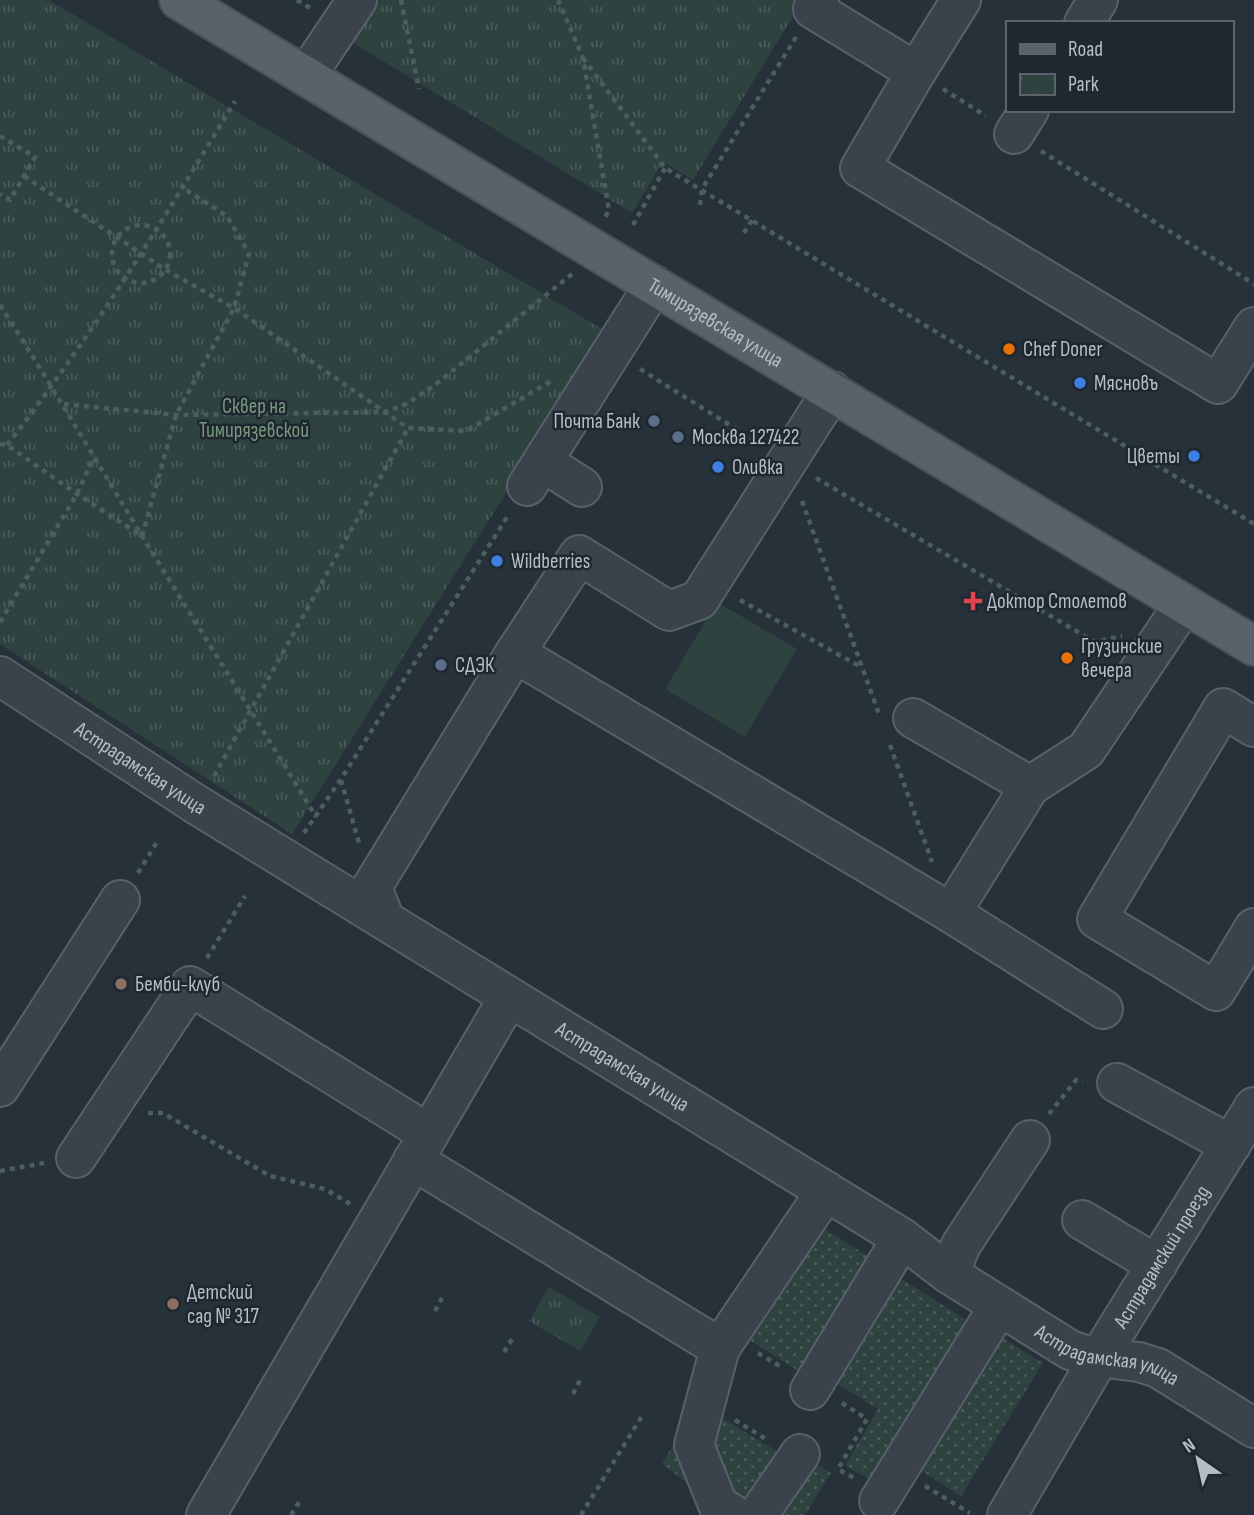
<svg xmlns="http://www.w3.org/2000/svg" width="1254" height="1515" font-family="'Sofia Sans Condensed',sans-serif">
  <style>
    .grass { fill: url(#grass-dots) }
    .park { fill: url(#park-tufts) }
    .garden { fill: #2e4240 }
    .lines { fill: none; stroke-linecap: round; stroke-linejoin: round }
    .minor-casing { stroke: #586069; stroke-width: 42 }
    .major-casing { stroke: #464e57; stroke-width: 42 }
    .path { stroke: #4d5e5e; stroke-width: 4.5; stroke-dasharray: 5 5; stroke-linecap: butt }
    .minor { stroke: #3a424b; stroke-width: 38 }
    .major { stroke: #58626b; stroke-width: 38 }
    .food-dot { fill: #e8710a; stroke: #1f2730; stroke-width: 2.5 }
    .shop-dot { fill: #3f7fe0; stroke: #1f2730; stroke-width: 2.5 }
    .service-dot { fill: #5c6f8a; stroke: #1f2730; stroke-width: 2.5 }
    .health-dot { fill: #e0444e; stroke: #1f2730; stroke-width: 2.5 }
    .education-dot { fill: #8d6e63; stroke: #1f2730; stroke-width: 2.5 }
    .labels { text-anchor: middle; dominant-baseline: central; stroke-width: 5; stroke-linejoin: round; paint-order: stroke }
    .street-label { font-size: 21px; fill: #b5bdc6; stroke: #1f2730 }
    .poi-label { font-size: 21px; fill: #b5bdc6; stroke: #1f2730; text-anchor: start }
    .park-label { font-size: 21px; fill: #769a7b; stroke: #1f2730 }
  </style>
  <defs>
    <pattern id="grass-dots" width="8" height="8" patternUnits="userSpaceOnUse" patternTransform="scale(1.75)"><rect width="8" height="8" fill="#2e4240"/><path d="M2 2h.1M6 6h.1" fill="none" stroke="#4a5b5a" stroke-width="1.8" stroke-linecap="round"/></pattern>
    <pattern id="park-tufts" width="24" height="20" patternUnits="userSpaceOnUse" patternTransform="scale(1.75)"><rect width="24" height="20" fill="#2e4240"/><path d="M3 7l-1-3M5 7V3M7 7l1-3M15 17l-1-3M17 17v-4M19 17l1-3" fill="none" stroke="#4a5b5a"/></pattern>
  </defs>
  <rect width="100%" height="100%" fill="#26313a"/>
  <g class="grass">
    <polygon points="820,1226 874,1260 803,1374 748,1339"/>
    <polygon points="889,1271 974,1325 875,1483 845,1465 878,1409 826,1377"/>
    <polygon points="991,1331 1043,1363 961,1496 909,1463"/>
    <polygon points="700,1399 710,1500 662,1464"/>
    <polygon points="717,1415 791,1460 744,1515 698,1441"/>
    <polygon points="803,1456 831,1473 805,1515 763,1515"/>
  </g>
  <g class="park">
    <polygon points="0,0 49,0 607,332 292,834 0,644"/>
    <polygon points="380,0 803,0 693,180 663,162 632,213 350,41"/>
    <polygon points="549,1287 600,1317 580,1351 529,1321"/>
  </g>
  <polygon class="garden" points="717,602 797,649 745,737 665,689"/>
  <g class="lines">
    <defs>
      <g id="minor">
        <polyline points="819,0 813,9 916,72 860,168 1218,384 1254,327"/>
        <polyline points="1084,23 1098,0"/>
        <polyline points="916,72 961,0"/>
        <polyline points="306,76 357,0"/>
        <polyline points="1014,134 1029,110"/>
        <polyline points="543,462 582,487"/>
        <polyline points="527,486 654,285"/>
        <polyline points="515,653 951,913 1103,1009"/>
        <path id="s1" d="M 0,676 L 194,803 L 902,1238 L 949,1274 L 1070,1350 L 1088,1356 L 1139,1362 L 1158,1368 L 1254,1428"/>
        <polyline points="913,718 1030,786"/>
        <polyline points="1254,727 1223,708 1097,919 1216,991 1254,928"/>
        <polyline points="951,913 1030,786 1086,750 1184,604"/>
        <polyline points="384,918 372,887 515,653 579,555 669,611 699,600 832,391"/>
        <polyline points="1117,1083 1231,1145"/>
        <polyline points="0,1087 120,900"/>
        <polyline points="76,1158 190,986 429,1134"/>
        <polyline points="413,1160 720,1348 826,1191"/>
        <polyline points="1082,1220 1157,1265"/>
        <polyline points="949,1274 961,1245 1030,1140"/>
        <polyline points="720,1348 694,1445 718,1505 734,1515"/>
        <polyline points="810,1390 902,1238"/>
        <polyline points="879,1501 999,1306"/>
        <polyline points="206,1515 509,997"/>
        <polyline points="758,1515 800,1454"/>
        <path id="s2" d="M 1007,1515 L 1100,1356 L 1254,1107"/>
      </g>
      <g id="major">
        <path id="s3" d="M 179,0 L 1254,646"/>
      </g>
    </defs>
    <use href="#minor" class="minor-casing"/>
    <use href="#major" class="major-casing"/>
    <g class="path">
      <polyline points="297,0 312,9"/>
      <polyline points="401,0 419,89"/>
      <polyline points="558,0 583,58 609,210 605,218"/>
      <polyline points="583,58 665,168 1254,524"/>
      <polyline points="943,89 986,116"/>
      <polyline points="0,136 35,157 10,200 0,194"/>
      <polyline points="1041,151 1254,284"/>
      <polyline points="24,176 166,270 234,308 408,428 466,431 553,380"/>
      <polyline points="700,205 702,189 796,37"/>
      <circle cx="141" cy="254" r="29"/>
      <polyline points="633,225 665,168"/>
      <polyline points="744,233 752,220"/>
      <path d="M 0,305 C 49,381 95,459 142,536 C 200,630 259,723 316,817"/>
      <polyline points="640,369 760,444"/>
      <polyline points="64,404 176,415 385,412 406,404 435,385 572,274"/>
      <polyline points="0,444 7,445 77,494 142,536 176,415 234,308 249,254 227,216 183,188"/>
      <path d="M 7,445 C 92,336 164,219 235,101"/>
      <polyline points="816,478 1095,642 1122,636"/>
      <polyline points="802,501 879,714"/>
      <polyline points="740,600 861,667"/>
      <polyline points="0,622 77,494 94,456"/>
      <polyline points="890,745 932,862"/>
      <polyline points="214,776 408,428"/>
      <polyline points="341,780 359,843"/>
      <polyline points="304,833 341,779 509,514"/>
      <polyline points="138,873 157,842"/>
      <polyline points="207,958 245,896"/>
      <polyline points="148,1113 163,1113 270,1176 325,1189 350,1204"/>
      <polyline points="1049,1114 1076,1080 1083,1081"/>
      <polyline points="0,1171 44,1163"/>
      <polyline points="435,1311 442,1298"/>
      <polyline points="504,1352 512,1339"/>
      <polyline points="758,1353 783,1368"/>
      <polyline points="573,1394 580,1380"/>
      <polyline points="842,1403 867,1419 838,1469 854,1478"/>
      <polyline points="735,1420 769,1441"/>
      <polyline points="925,1486 970,1513"/>
      <polyline points="291,1515 301,1499"/>
      <polyline points="581,1515 642,1416"/>
    </g>
    <use href="#minor" class="minor"/>
    <use href="#major" class="major"/>
  </g>
  <g class="food-dot">
    <circle cx="1009" cy="349" r="7"/>
    <circle cx="1067" cy="658" r="7"/>
  </g>
  <g class="shop-dot">
    <circle cx="1080" cy="383" r="7"/>
    <circle cx="1194" cy="456" r="7"/>
    <circle cx="718" cy="467" r="7"/>
    <circle cx="497" cy="561" r="7"/>
  </g>
  <g class="service-dot">
    <circle cx="654" cy="421" r="7"/>
    <circle cx="678" cy="437" r="7"/>
    <circle cx="441" cy="665" r="7"/>
  </g>
  <path class="health-dot" d="M969.5 590.5h7v7h7v7h-7v7h-7v-7h-7v-7h7z"/>
  <g class="education-dot">
    <circle cx="121" cy="984" r="7"/>
    <circle cx="173" cy="1304" r="7"/>
  </g>
  <g class="labels">
    <g class="street-label">
      <text stroke="none"><textPath href="#s3" startOffset="626">Тимирязевская улица</textPath></text>
      <text stroke="none"><textPath href="#s1" startOffset="168">Астрадамская улица</textPath></text>
      <text stroke="none"><textPath href="#s1" startOffset="735">Астрадамская улица</textPath></text>
      <text stroke="none"><textPath href="#s2" startOffset="301">Астрадамский проезд</textPath></text>
      <text stroke="none"><textPath href="#s1" startOffset="1302">Астрадамская улица</textPath></text>
    </g>
    <g class="poi-label">
      <text x="1023" y="349">Chef Doner</text>
      <text x="1094" y="383">Мясновъ</text>
      <text x="640" y="421" text-anchor="end">Почта Банк</text>
      <text x="692" y="437">Москва 127422</text>
      <text x="1180" y="456" text-anchor="end">Цветы</text>
      <text x="732" y="467">Оливка</text>
      <text x="511" y="561">Wildberries</text>
      <text x="987" y="601">Доктор Столетов</text>
      <text x="1081" y="646">Грузинские<tspan x="1081" dy="24">вечера</tspan></text>
      <text x="455" y="665">СДЭК</text>
      <text x="135" y="984">Бемби-клуб</text>
      <text x="187" y="1292">Детский<tspan x="187" dy="24">сад № 317</tspan></text>
    </g>
    <g class="park-label">
      <text x="254" y="406">Сквер на<tspan x="254" dy="24">Тимирязевской</tspan></text>
    </g>
  </g>
  <rect x="1006" y="21" width="228" height="91" fill="#1f2730" stroke="#5b636c" stroke-width="2"/>
  <rect x="1020" y="44" width="35" height="10" fill="#58626b" stroke="#5b636c" stroke-width="2"/>
  <text x="1068" y="56" font-size="21" fill="#b5bdc6">Road</text>
  <rect x="1020" y="74" width="35" height="21" fill="url(#park-tufts)" stroke="#5b636c" stroke-width="2"/>
  <text x="1068" y="91" font-size="21" fill="#b5bdc6">Park</text>
  <g transform="translate(1198 1459) rotate(326)" stroke="#1f2730" stroke-width="5" paint-order="stroke">
  <path d="M0-5L12 26L0 18L-12 26Z" fill="#b5bdc6"/>
  <text y="-10" font-size="19" font-weight="bold" text-anchor="middle" fill="#b5bdc6">N</text>
  </g>
</svg>
